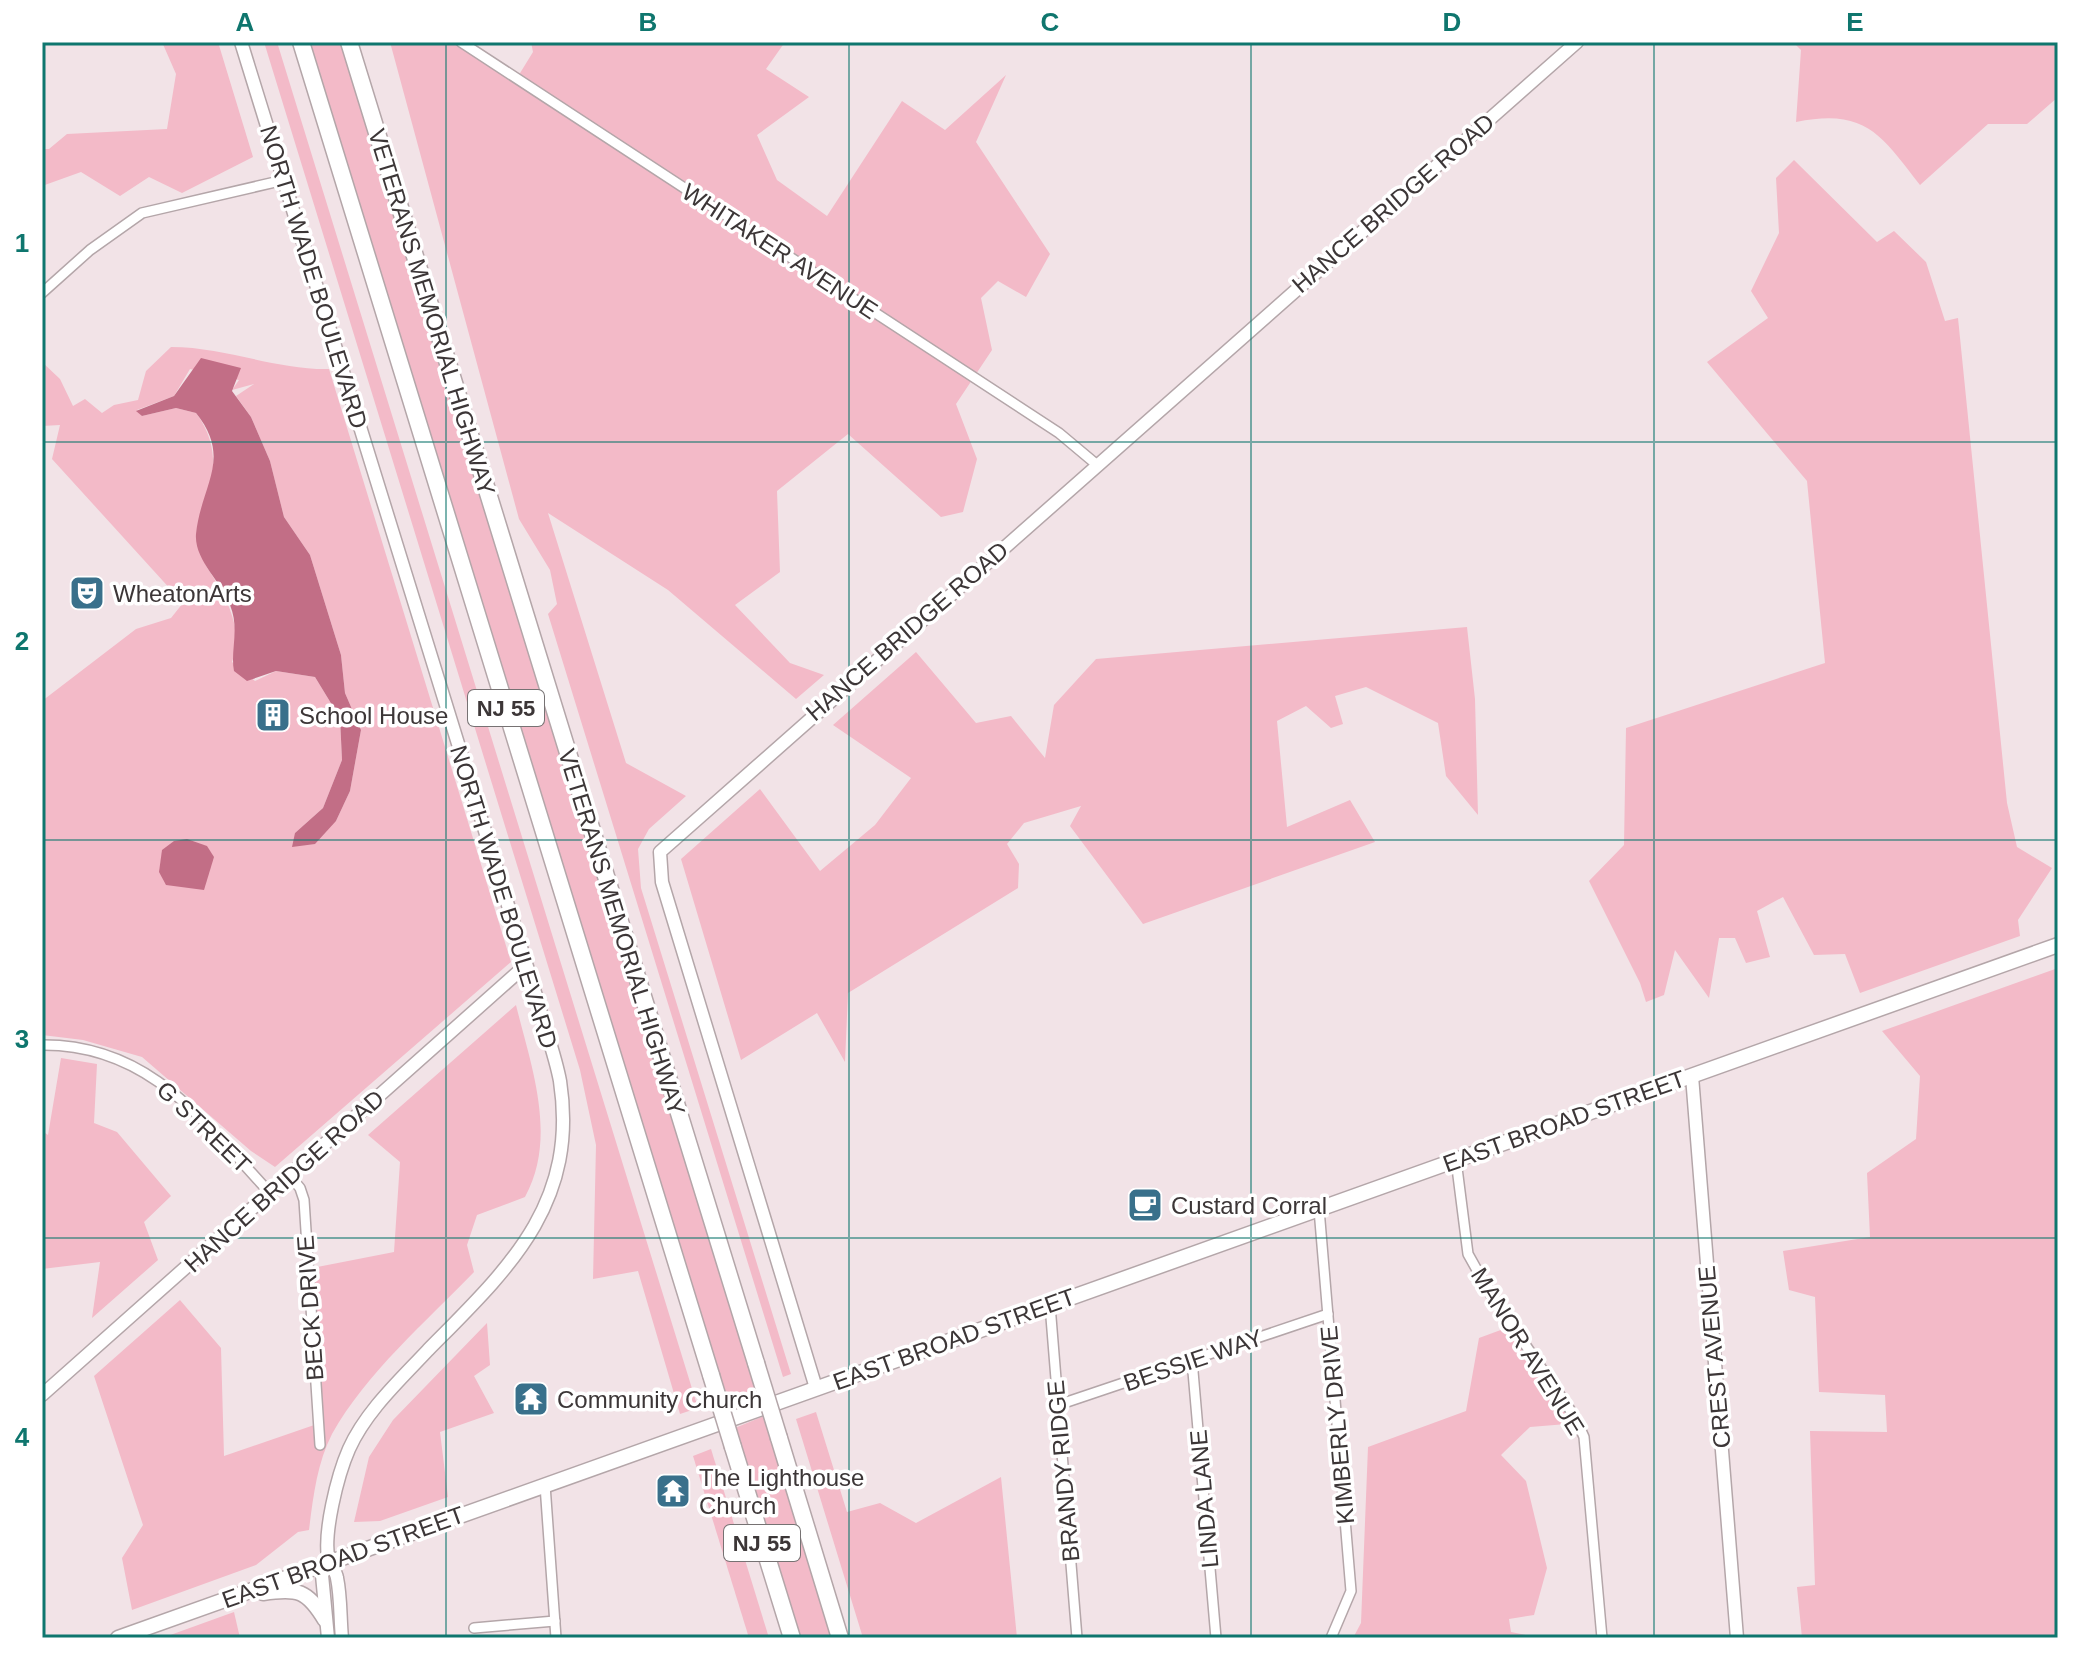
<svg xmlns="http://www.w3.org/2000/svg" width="2100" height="1680" font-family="Arial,sans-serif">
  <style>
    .green { fill: #f3bac8; fill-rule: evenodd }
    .water { fill: #c26e86 }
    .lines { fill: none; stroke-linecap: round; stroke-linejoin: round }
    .street-casing { stroke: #b4a6a9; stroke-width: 12 }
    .secondary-casing { stroke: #b4a6a9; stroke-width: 15 }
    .primary-casing { stroke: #b4a6a9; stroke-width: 17 }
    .highway-casing { stroke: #b4a6a9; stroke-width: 19 }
    .street { stroke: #fff; stroke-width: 9 }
    .secondary { stroke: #fff; stroke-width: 12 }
    .primary { stroke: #fff; stroke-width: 14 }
    .highway { stroke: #fff; stroke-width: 16 }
    .highway-bridge-casing { stroke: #b4a6a9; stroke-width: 19; stroke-linecap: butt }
    .highway-bridge { stroke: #fff; stroke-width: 16 }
    .grid { fill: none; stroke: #0f766e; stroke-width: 2; stroke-opacity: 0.55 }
    .labels { text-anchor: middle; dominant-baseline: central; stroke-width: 7; stroke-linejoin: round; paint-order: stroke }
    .shield { fill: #fff; stroke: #767273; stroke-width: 2 }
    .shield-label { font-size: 22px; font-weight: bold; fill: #3c3637 }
    .street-label { font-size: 24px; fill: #3c3637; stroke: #fff }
    .poi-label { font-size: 24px; fill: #3c3637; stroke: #fff; text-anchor: start }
    .neatline { fill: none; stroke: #0f766e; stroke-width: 3 }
    .grid-label { font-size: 26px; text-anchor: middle; font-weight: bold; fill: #0f766e }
  </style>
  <rect width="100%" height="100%" fill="#f2e3e7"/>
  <g class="green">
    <polygon points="162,42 218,42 253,157 182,193 149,177 120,196 81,172 42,186 42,149 49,149 67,134 167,129 176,74"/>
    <polygon points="264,42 277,42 698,1408 680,1414 638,1271 593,1279 596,1145 580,1070"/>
    <polygon points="308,42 341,42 373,145 760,1399 731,1411"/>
    <polygon points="390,42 456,42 517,78 533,52 531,42 785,42 766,69 809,97 757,135 777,180 827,216 902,101 945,130 1006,75 976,142 1050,254 1026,297 998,281 981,298 992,350 956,404 977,459 963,512 941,517 848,434 777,491 780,572 735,605 790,663 824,675 796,699 668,590 548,513 626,763 686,796 649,829 638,849 641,888 791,1374 783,1377 548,614 557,604 550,570 519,519"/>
    <path d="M 1800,42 L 2058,42 L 2058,97 L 2027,124 L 1988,124 L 1920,185 C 1881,135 1866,108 1796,122 L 1801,50 L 1796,45 Z"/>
    <polygon points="1794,160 1877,242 1894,231 1926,262 1945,321 1958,318 2007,803 2017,847 2052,868 2018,920 2020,936 1860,993 1845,954 1814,955 1783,897 1757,911 1770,957 1746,963 1735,938 1719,938 1709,998 1675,950 1664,995 1646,1002 1640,983 1589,881 1624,845 1626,728 1825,663 1807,481 1707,362 1768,318 1751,291 1779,233 1776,178"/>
    <path d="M 171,347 C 225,347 276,370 329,369 L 511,962 L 275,1167 L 251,1151 L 142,1057 L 83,1040 L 42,1035 L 42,701 L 136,629 L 171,618 L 183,603 L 52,459 L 60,425 L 42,426 L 42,362 L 60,379 L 73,406 L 85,399 L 102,413 L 114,405 L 138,400 L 146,371 ZM 190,369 L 239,380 L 232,390 L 254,384 L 236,396 L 251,417 L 270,461 L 284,517 L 310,555 L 341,655 L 345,693 L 361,730 L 350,791 L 336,821 L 295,833 L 323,808 L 342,760 L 340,718 L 315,677 L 276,671 L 255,681 L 232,662 C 243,633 230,605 215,580 C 211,573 204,565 204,558 C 200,505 232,461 196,413 L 176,408 L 142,416 L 137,410 L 174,396 Z"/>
    <polygon points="1467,627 1475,699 1478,815 1446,776 1438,723 1366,687 1335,696 1343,724 1331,728 1306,706 1277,721 1287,827 1350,800 1375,842 1143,924 1070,826 1081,806 1024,823 1007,844 1019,864 1018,888 848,993 845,1062 817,1013 741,1060 681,859 760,789 820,871 875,825 911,778 833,725 916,652 976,723 1011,716 1045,758 1054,705 1096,659"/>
    <polygon points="2058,968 2058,1638 1802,1638 1797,1587 1815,1585 1810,1431 1887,1432 1885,1395 1819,1392 1815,1297 1789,1290 1783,1251 1870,1237 1867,1173 1916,1139 1920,1076 1882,1031"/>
    <path d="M 516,1005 C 531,1066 558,1137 525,1197 L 477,1215 L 467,1245 L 474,1272 C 425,1323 367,1372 332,1434 C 317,1463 313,1498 309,1530 L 298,1532 L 256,1565 L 132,1610 L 122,1558 L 143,1525 L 94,1376 L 180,1300 L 221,1348 L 224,1456 L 320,1423 L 307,1269 L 394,1252 L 400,1162 L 368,1135 Z"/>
    <polygon points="61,1058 97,1064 94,1123 117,1132 171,1196 144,1222 158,1260 92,1318 100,1262 42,1269 42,1131 48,1135"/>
    <polygon points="487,1323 490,1365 474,1376 494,1413 440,1432 448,1497 380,1521 354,1522 369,1457 393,1420"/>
    <polygon points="1517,1324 1579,1423 1530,1427 1501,1455 1526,1481 1547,1568 1534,1615 1509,1619 1511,1632 1540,1638 1353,1638 1361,1623 1368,1447 1466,1411 1479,1338"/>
    <polygon points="816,1412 847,1512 880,1503 916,1523 1001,1477 1017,1638 863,1638 796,1419"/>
    <polygon points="764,1416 770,1440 774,1440 835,1638 798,1638 738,1446 741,1441 735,1428"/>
    <polygon points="711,1449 769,1638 749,1638 693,1456"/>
    <polygon points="234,1612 240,1638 162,1638"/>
  </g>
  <g class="water">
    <path d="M 201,358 L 241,368 L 232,391 L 251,417 L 270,461 L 284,517 L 310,555 L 341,655 L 345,693 L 361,730 L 350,791 L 336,821 L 315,844 L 292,847 L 295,833 L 323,808 L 342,760 L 340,718 L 315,677 L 276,671 L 247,681 L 234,671 C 230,651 240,629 230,605 C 222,582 194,560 196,534 C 201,485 233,459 196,413 L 176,408 L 142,416 L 136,411 L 174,396 Z"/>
    <polygon points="187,839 207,846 214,857 204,890 166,885 159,872 162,850 174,841"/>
  </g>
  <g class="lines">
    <defs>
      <g id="street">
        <polyline points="461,42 1059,433 1096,464"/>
        <polyline points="42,293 90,250 142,213 284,180"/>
        <path d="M 42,1045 C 150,1044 204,1122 270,1193"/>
        <polyline points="1456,1160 1468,1254 1491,1295 1575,1417 1584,1437 1602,1638"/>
        <polyline points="290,1176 300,1188 304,1200 320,1445"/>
        <polyline points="1319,1209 1351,1591 1331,1638"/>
        <polyline points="1050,1305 1077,1638"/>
        <polyline points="1192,1360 1216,1638"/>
        <polyline points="1058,1405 1328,1314"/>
        <polyline points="545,1485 556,1638"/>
        <polyline points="474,1628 555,1621"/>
      </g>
      <g id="secondary">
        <path d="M 241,42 L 537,999 C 544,1026 555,1054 560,1081 C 579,1205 507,1270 428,1350 C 400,1380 366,1411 349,1449 C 338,1474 322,1535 329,1562 C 331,1567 336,1571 337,1578 C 341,1597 340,1618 342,1638"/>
        <polyline points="1692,1076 1737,1638"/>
        <polyline points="816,1388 662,882 660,852 1577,42"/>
        <polyline points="42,1395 525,966"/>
        <polyline points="328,1638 322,1575 329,1562"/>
      </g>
      <g id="primary">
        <path d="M 263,1593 C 298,1588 307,1590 325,1620"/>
        <polyline points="118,1638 2058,945"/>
      </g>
      <g id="highway">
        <polyline points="301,42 711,1375"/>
        <polyline points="349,42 756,1363"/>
        <polyline points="779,1438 840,1638"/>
        <polyline points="733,1447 792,1638"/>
      </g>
    </defs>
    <use href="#street" class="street-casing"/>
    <use href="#secondary" class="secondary-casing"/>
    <use href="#primary" class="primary-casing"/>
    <use href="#highway" class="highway-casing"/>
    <use href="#street" class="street"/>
    <use href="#secondary" class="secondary"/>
    <use href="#primary" class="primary"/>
    <use href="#highway" class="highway"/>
    <defs>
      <g id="highway-bridge">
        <polyline points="756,1363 779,1438"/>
        <polyline points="711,1375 733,1447"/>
      </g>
    </defs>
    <use href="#highway-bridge" class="highway-bridge-casing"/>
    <use href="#highway-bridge" class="highway-bridge"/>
  </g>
  <path class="grid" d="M 446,42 L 446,1638M 849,42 L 849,1638M 1251,42 L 1251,1638M 1654,42 L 1654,1638M 42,442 L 2058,442M 42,840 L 2058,840M 42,1238 L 2058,1238"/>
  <defs>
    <symbol id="theatre-square" viewBox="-11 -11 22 22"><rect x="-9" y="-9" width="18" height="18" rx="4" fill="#39708b" stroke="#fff"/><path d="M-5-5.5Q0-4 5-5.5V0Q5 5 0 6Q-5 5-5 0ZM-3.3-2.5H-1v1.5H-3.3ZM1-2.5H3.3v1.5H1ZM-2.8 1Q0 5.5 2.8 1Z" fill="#fff"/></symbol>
    <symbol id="building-square" viewBox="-11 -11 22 22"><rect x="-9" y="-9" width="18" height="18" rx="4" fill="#39708b" stroke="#fff"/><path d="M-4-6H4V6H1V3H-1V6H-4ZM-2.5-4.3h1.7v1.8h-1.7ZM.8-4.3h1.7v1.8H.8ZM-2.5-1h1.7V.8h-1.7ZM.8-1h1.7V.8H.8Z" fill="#fff"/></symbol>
    <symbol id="cafe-square" viewBox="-11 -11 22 22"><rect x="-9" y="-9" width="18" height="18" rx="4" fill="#39708b" stroke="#fff"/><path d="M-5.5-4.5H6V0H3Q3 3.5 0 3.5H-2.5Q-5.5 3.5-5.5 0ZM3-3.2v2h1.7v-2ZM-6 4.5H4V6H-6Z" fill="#fff"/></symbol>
    <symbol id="temple-square" viewBox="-11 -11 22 22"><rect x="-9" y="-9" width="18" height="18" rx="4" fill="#39708b" stroke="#fff"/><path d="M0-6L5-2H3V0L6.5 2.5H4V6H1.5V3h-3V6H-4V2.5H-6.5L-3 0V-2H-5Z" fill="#fff"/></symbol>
  </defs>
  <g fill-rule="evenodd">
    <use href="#theatre-square" x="67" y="573" width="40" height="40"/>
    <use href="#building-square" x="253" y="695" width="40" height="40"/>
    <use href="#cafe-square" x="1125" y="1185" width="40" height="40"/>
    <use href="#temple-square" x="511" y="1379" width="40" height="40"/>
    <use href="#temple-square" x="653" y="1471" width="40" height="40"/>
  </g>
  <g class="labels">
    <g class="shield">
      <rect x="468" y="690" width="76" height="36" rx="6"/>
      <rect x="724" y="1525" width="76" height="36" rx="6"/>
    </g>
    <g class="shield-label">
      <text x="506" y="708">NJ 55</text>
      <text x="762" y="1543">NJ 55</text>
    </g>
    <g class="street-label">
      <text transform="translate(1393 203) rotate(-41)">HANCE BRIDGE ROAD</text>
      <text transform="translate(780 251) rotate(33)">WHITAKER AVENUE</text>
      <text transform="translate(314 277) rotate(73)">NORTH WADE BOULEVARD</text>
      <text transform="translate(432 312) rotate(73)">VETERANS MEMORIAL HIGHWAY</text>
      <text transform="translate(907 631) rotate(-41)">HANCE BRIDGE ROAD</text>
      <text transform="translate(504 897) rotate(73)">NORTH WADE BOULEVARD</text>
      <text transform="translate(622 932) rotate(73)">VETERANS MEMORIAL HIGHWAY</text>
      <text transform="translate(1564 1121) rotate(-20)">EAST BROAD STREET</text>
      <text transform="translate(204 1127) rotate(44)">G STREET</text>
      <text transform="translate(284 1181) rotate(-42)">HANCE BRIDGE ROAD</text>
      <text transform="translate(310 1308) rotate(-94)">BECK DRIVE</text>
      <text transform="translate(954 1339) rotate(-20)">EAST BROAD STREET</text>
      <text transform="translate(1528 1351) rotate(58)">MANOR AVENUE</text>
      <text transform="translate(1714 1357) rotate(-95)">CREST AVENUE</text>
      <text transform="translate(1193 1360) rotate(-19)">BESSIE WAY</text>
      <text transform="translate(1337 1425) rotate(-95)">KIMBERLY DRIVE</text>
      <text transform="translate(1063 1471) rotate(-95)">BRANDY RIDGE</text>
      <text transform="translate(1204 1499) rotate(-95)">LINDA LANE</text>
      <text transform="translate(343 1557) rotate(-20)">EAST BROAD STREET</text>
    </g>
    <g class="poi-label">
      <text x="113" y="593">WheatonArts</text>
      <text x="299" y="715">School House</text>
      <text x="1171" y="1205">Custard Corral</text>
      <text x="557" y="1399">Community Church</text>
      <text x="699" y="1477">The Lighthouse<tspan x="699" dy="28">Church</tspan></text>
    </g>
  </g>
  <rect width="2100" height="1680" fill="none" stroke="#ffffff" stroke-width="88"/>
  <rect x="44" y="44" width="2012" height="1592" class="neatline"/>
  <g class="grid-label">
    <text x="245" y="31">A</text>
    <text x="648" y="31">B</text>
    <text x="1050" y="31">C</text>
    <text x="1452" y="31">D</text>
    <text x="1855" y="31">E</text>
    <text x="22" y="252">1</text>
    <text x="22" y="650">2</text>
    <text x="22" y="1048">3</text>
    <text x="22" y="1446">4</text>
  </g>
</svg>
